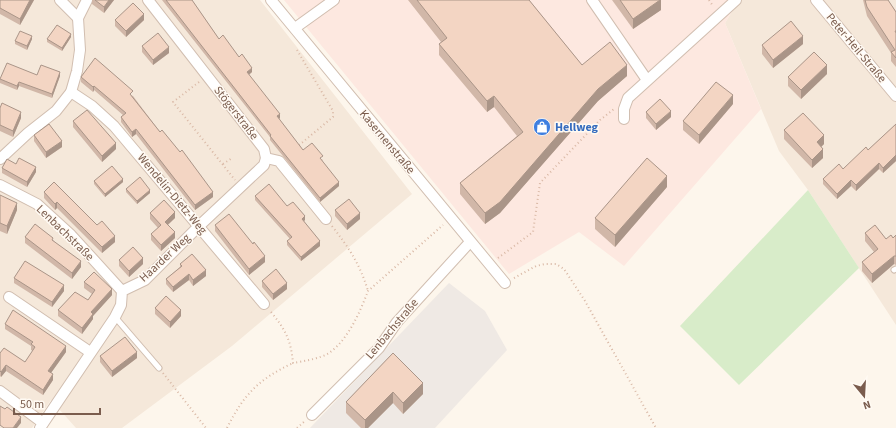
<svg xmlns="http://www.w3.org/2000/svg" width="896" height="428" font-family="'Source Sans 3',sans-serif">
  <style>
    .residential { fill: #f5e8da }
    .commercial { fill: #fde8e0 }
    .industrial { fill: #efe9e4 }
    .green { fill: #d8ecc9 }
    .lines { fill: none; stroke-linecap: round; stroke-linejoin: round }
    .lane-casing { stroke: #d1beb0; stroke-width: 7 }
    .street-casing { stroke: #d1beb0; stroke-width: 12 }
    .path { stroke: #d9b8a5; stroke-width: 2; stroke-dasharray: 1 3; stroke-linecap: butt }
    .lane { stroke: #fff; stroke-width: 5 }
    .street { stroke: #fff; stroke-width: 10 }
    .wall { fill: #d1b7a8 }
    .shaded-wall { fill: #aa9588 }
    .building { fill: #f3d5c3; stroke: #aa9588 }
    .labels { text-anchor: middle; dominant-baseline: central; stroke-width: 3; stroke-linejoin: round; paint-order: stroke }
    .street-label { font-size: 12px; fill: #7a5c4d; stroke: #fffaf3 }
    .shop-label { font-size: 12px; font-weight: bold; fill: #366cbe; stroke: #fffaf3; text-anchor: start }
  </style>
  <rect width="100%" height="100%" fill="#fdf6ec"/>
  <g class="residential">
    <polygon points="0,0 260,0 412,194 232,346 122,428 76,428 51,400 32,428 0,428"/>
    <polygon points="739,0 896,0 896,325 808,190 779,151 725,23"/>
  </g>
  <polygon class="commercial" points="284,0 739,0 725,23 761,109 624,266 579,232 509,274"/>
  <polygon class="industrial" points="449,283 485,311 507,350 435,428 310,428"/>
  <polygon class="green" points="808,190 859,268 739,385 680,326"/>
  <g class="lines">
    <defs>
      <g id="lane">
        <polyline points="894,270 896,269"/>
        <polyline points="115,317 159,368"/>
      </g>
      <g id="street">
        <polyline points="60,0 78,18"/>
        <polyline points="148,0 264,149 266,158 279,161 326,219"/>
        <polyline points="271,0 505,283"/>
        <polyline points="592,0 647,80"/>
        <polyline points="816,0 896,96"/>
        <polyline points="295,28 334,0"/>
        <polyline points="71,92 92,106 114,126 264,304"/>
        <polyline points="624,119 624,109 628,98 736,0"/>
        <polyline points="0,159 28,133 56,111 71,92 77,71 80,50 78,18 87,0"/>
        <polyline points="0,185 37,204 71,235 122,291"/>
        <polyline points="9,297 90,352"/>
        <polyline points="0,391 43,423"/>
        <polyline points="312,415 379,348 397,322 470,242"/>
        <polyline points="40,428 115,317 121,305 122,291 145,280 199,226 264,165 266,158"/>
      </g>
    </defs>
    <use href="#lane" class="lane-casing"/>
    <use href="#street" class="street-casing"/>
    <g class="path">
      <polyline points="709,0 713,6"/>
      <polyline points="297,50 333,111 333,117 298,146"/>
      <polyline points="199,82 173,102 235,180"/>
      <polyline points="223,164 232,158"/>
      <path d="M 332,226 C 349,248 360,264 368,291"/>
      <polyline points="498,258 533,232 540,183 600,120 614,109"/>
      <polyline points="514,278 536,266 545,264 556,264 564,269 585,301 656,428"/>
      <path d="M 271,312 C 285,329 291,340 293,363 C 304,361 319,359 329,353 C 348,340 360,312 368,291 L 443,225"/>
      <polyline points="163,373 206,428"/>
      <path d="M 227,428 C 244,394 259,379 293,363"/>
      <polyline points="297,428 305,421"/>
    </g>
    <use href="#lane" class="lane"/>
    <use href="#street" class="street"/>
  </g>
  <g class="wall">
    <polygon points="0,0 34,0 20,25 0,14"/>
    <polygon points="92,0 114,0 104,13 92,4"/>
    <polygon points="162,0 192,0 219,39 239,57 252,72 249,75 280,118 279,119 303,150 323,160 322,161 339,186 320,202 270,140 270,137"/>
    <polygon points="408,0 529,0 582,65 627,76 598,101 500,213 485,224 460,194 460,183 517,136 494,107 487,112 439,55 439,44 441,42"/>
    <polygon points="612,0 661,0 661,10 633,29"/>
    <polygon points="863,0 888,0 896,12 896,67 891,61 891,53 867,16"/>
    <polygon points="115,20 144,20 126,37 115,26"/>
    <polygon points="71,37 62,51 47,42 47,39"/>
    <polygon points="32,39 27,50 15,44 15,41"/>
    <polygon points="803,44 773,68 762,54 762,45"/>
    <polygon points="142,46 169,53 153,65 142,52"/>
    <polygon points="827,74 801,99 788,86 788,77"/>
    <polygon points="37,75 60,76 52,98 19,86 17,90 0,83 0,78"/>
    <polygon points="81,77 133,96 160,132 213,197 195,210 136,134 132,137 121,122 121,117 123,115 94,90 93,92 81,82"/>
    <polygon points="733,104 699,144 683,130 683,121"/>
    <polygon points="0,108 21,118 13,137 0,131"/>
    <polygon points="646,112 671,117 656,130 646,118"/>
    <polygon points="73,121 116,149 102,162 73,127"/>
    <polygon points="896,124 896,161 883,173 879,169 856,191 851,186 837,199 823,184 823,179 843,169 868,150"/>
    <polygon points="784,130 824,144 821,147 823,158 812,168 784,139"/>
    <polygon points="34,135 62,147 46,158 34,141"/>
    <polygon points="16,164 36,172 27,187 2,173 2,168"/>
    <polygon points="94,181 123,182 105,197 94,184"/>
    <polygon points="667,187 615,247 595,229 595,218"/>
    <polygon points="126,189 150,193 137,204 126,192"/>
    <polygon points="44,192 97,225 115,242 102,253 57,208 55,210 44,198"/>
    <polygon points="0,195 17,210 7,234 0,231"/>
    <polygon points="255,196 287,206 305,220 304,221 320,246 301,261 287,245 287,241 290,239 255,200"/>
    <polygon points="335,210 360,219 347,230 335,216"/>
    <polygon points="150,213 175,218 168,225 175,238 161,251 151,240 151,234 158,228 150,219"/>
    <polygon points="215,225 265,262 249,275 215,231"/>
    <polygon points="865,233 886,239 893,238 896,235 896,265 894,264 872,283 862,271 862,262 874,252 865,241"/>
    <polygon points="25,237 53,240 81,267 72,279 25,243"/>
    <polygon points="119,260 143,264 129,277 119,266"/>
    <polygon points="180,264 206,276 193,286 189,280 173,292 166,284 166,279 180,267"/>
    <polygon points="14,278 64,291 52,307 14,283"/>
    <polygon points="262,281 287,289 273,300 262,287"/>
    <polygon points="84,282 112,295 93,316 93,319 82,334 58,316 58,310 88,300 92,294 84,288"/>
    <polygon points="155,308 181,316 170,328 155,314"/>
    <polygon points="5,324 66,352 51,373 53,380 43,395 6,371 1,377 0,376 0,353 25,362 33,351 31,350 31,346 5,329"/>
    <polygon points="393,353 423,394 403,414 393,403 368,428 361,428 346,413 346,402"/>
    <polygon points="100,356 137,358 112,377 100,362"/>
  </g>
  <g class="shaded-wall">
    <polygon points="30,0 34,0 20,25 20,19"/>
    <polygon points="109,0 114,0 104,13 104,7"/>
    <polygon points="660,0 661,0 661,10 633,29 633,19"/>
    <polygon points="144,14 144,20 126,37 126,31"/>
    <polygon points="71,34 71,37 62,51 62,48"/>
    <polygon points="32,36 32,39 27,50 27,46"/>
    <polygon points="803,36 803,44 773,68 773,60"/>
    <polygon points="169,47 169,53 153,65 153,60"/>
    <polygon points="627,65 627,76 598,101 500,213 485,224 485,213 598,89"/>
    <polygon points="827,65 827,74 801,99 801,90"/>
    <polygon points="252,68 252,72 247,76 247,72"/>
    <polygon points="60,72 60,76 52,98 52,94"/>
    <polygon points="19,82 19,86 17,90 17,86"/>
    <polygon points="94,86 94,90 93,92 93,87"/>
    <polygon points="733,95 733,104 699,144 699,135"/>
    <polygon points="494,96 494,107 487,112 487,101"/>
    <polygon points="671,111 671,117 656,130 656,124"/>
    <polygon points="21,112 21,118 13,137 13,131"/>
    <polygon points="280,114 280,118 277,120 277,116"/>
    <polygon points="136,129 136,134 132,137 132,132"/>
    <polygon points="824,135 824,144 817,151 817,142"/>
    <polygon points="62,141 62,147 46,158 46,152"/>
    <polygon points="116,143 116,149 102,162 102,156"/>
    <polygon points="823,149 823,158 812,168 812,160"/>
    <polygon points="896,155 896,161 883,173 883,168"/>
    <polygon points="879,163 879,169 856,191 856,185"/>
    <polygon points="36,167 36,172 27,187 27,182"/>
    <polygon points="667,176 667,187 615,247 615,235"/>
    <polygon points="123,179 123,182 105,197 105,194"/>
    <polygon points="851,180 851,186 837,199 837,194"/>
    <polygon points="339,182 339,186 320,202 320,198"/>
    <polygon points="150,190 150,193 137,204 137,201"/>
    <polygon points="213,192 213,197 195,210 195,205"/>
    <polygon points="57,202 57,208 55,210 55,204"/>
    <polygon points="17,203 17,210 7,234 7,226"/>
    <polygon points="175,212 175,218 165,227 165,222"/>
    <polygon points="360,213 360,219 347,230 347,224"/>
    <polygon points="305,216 305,220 302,223 302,219"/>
    <polygon points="175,232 175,238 161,251 161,245"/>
    <polygon points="115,236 115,242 102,253 102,247"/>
    <polygon points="320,241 320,246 301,261 301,257"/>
    <polygon points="265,256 265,262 249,275 249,269"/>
    <polygon points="894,256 894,264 872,283 872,274"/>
    <polygon points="143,258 143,264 129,277 129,271"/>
    <polygon points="81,261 81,267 72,279 72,273"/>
    <polygon points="206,270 206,276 193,286 193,280"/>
    <polygon points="189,274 189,280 173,292 173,287"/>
    <polygon points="287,283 287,289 273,300 273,294"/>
    <polygon points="64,285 64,291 52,307 52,302"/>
    <polygon points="112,289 112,295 93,316 93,319 82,334 82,328 91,312"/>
    <polygon points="181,310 181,316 170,328 170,322"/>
    <polygon points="66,346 66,352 48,377 48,371"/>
    <polygon points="137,352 137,358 112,377 112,371"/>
    <polygon points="6,365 6,371 1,377 1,372"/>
    <polygon points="53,374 53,380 43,395 43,390"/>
    <polygon points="423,383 423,394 403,414 403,403"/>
    <polygon points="393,392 393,403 368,428 365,428 365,420"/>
    <polygon points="21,417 21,423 17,428 13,428"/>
  </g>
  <g class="building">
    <polygon points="0,0 30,0 20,19 0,8"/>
    <polygon points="95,0 109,0 104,7"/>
    <polygon points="166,0 192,0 219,39 223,35 239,57 242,54 252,68 247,72 280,114 277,116 303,150 312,143 323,156 320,158 339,182 320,198 270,136 271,135"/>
    <polygon points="417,0 529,0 582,65 610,42 627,65 598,89 500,202 485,213 460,183 523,132 494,96 487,101 439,44 447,38"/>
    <polygon points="620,0 660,0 633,19"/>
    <polygon points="865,0 888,0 896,12 896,31 895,31 896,33 896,58 891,52 895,50 867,7"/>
    <polygon points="133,3 144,14 126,31 115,20"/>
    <polygon points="791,21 803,36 773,60 762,45"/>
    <polygon points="57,25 71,34 62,48 47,39"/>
    <polygon points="20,31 32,36 27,46 15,41"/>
    <polygon points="158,33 169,47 153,60 142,46"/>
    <polygon points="814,52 827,65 801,90 788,77"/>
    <polygon points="95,58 133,91 130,94 160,132 162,130 180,152 182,150 213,192 195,205 136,129 132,132 121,117 126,113 94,86 93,87 81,77"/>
    <polygon points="7,63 37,75 41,65 60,72 52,94 19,82 17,86 0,79"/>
    <polygon points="716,82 733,95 699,135 683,121"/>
    <polygon points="660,99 671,111 656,124 646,112"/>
    <polygon points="2,103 21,112 13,131 0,125 0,108"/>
    <polygon points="87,110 116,143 102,156 73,121"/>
    <polygon points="803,113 824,135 817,142 823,149 812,160 784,130"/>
    <polygon points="49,124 62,141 46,152 34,135"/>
    <polygon points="896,124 896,155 883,168 879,163 856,185 851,180 837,194 823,179 839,164 843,169 866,147 868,150"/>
    <polygon points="19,158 36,167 27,182 2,168 7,159 16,164"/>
    <polygon points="647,158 667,176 615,235 595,218"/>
    <polygon points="112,166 123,179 105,194 94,181"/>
    <polygon points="140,177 150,190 137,201 126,189"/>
    <polygon points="54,182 97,225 102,221 115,236 102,247 57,202 55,204 44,192"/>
    <polygon points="269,184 287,206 293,202 305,216 302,219 320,241 301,257 287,241 292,237 255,196"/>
    <polygon points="0,195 17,203 7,226 0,223"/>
    <polygon points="349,199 360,213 347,224 335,210"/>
    <polygon points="164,200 175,212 165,222 175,232 161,245 151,234 161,225 150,213"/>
    <polygon points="229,214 253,244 254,242 265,256 249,269 215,225"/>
    <polygon points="35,224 53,238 52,240 81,261 72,273 25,237"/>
    <polygon points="875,225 886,239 891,235 893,238 896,235 896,256 894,256 872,274 862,262 878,249 865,233"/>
    <polygon points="133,247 143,258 129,271 119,260"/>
    <polygon points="192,254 206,270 193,280 189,274 173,287 166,279 182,266 180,264"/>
    <polygon points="25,261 64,285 52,302 14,278"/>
    <polygon points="276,269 287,283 273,294 262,281"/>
    <polygon points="94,272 112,289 91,312 93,314 82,328 58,310 75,292 88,300 95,290 84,282"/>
    <polygon points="166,296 181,310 170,322 155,308"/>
    <polygon points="13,310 66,346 48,371 53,374 43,390 6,365 1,372 0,371 0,353 4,348 25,362 35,347 31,344 33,342 5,324"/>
    <polygon points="125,337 137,352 112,371 100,356"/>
    <polygon points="393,353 423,383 403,403 393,392 365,420 346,402"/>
    <polygon points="0,406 5,409 7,407 21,417 13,428 4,428 0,425"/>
  </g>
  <defs>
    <symbol id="shop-disc" viewBox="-11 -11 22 22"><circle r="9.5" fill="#3f7fe0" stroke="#fffaf3"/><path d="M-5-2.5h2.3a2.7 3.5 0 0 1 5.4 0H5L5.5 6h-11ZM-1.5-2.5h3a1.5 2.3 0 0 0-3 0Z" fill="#fff"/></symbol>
  </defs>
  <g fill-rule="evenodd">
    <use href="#shop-disc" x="532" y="117" width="20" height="20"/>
  </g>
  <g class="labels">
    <g class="street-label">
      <text transform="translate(856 48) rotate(50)">Peter-Heil-Straße</text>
      <text transform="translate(236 113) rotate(52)">Stögerstraße</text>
      <text transform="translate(387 142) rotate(50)">Kasernenstraße</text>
      <text transform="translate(172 194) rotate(50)">Wendelin-Dietz-Weg</text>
      <text transform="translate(65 233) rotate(44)">Lenbachstraße</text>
      <text transform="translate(165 258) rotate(-43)">Haarder Weg</text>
      <text transform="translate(392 329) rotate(-50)">Lenbachstraße</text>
    </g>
    <g class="shop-label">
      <text x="555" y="127">Hellweg</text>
    </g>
  </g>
  <g transform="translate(864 396) rotate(162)" stroke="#fffaf3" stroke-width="3" paint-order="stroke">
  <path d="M0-3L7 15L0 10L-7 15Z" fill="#7a5c4d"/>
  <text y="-6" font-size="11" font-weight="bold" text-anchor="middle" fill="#7a5c4d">N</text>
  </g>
  <path d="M14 408v6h86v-6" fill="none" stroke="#7a5c4d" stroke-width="2"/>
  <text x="20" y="408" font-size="12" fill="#7a5c4d" stroke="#fffaf3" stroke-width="3" paint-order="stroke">50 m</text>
</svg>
